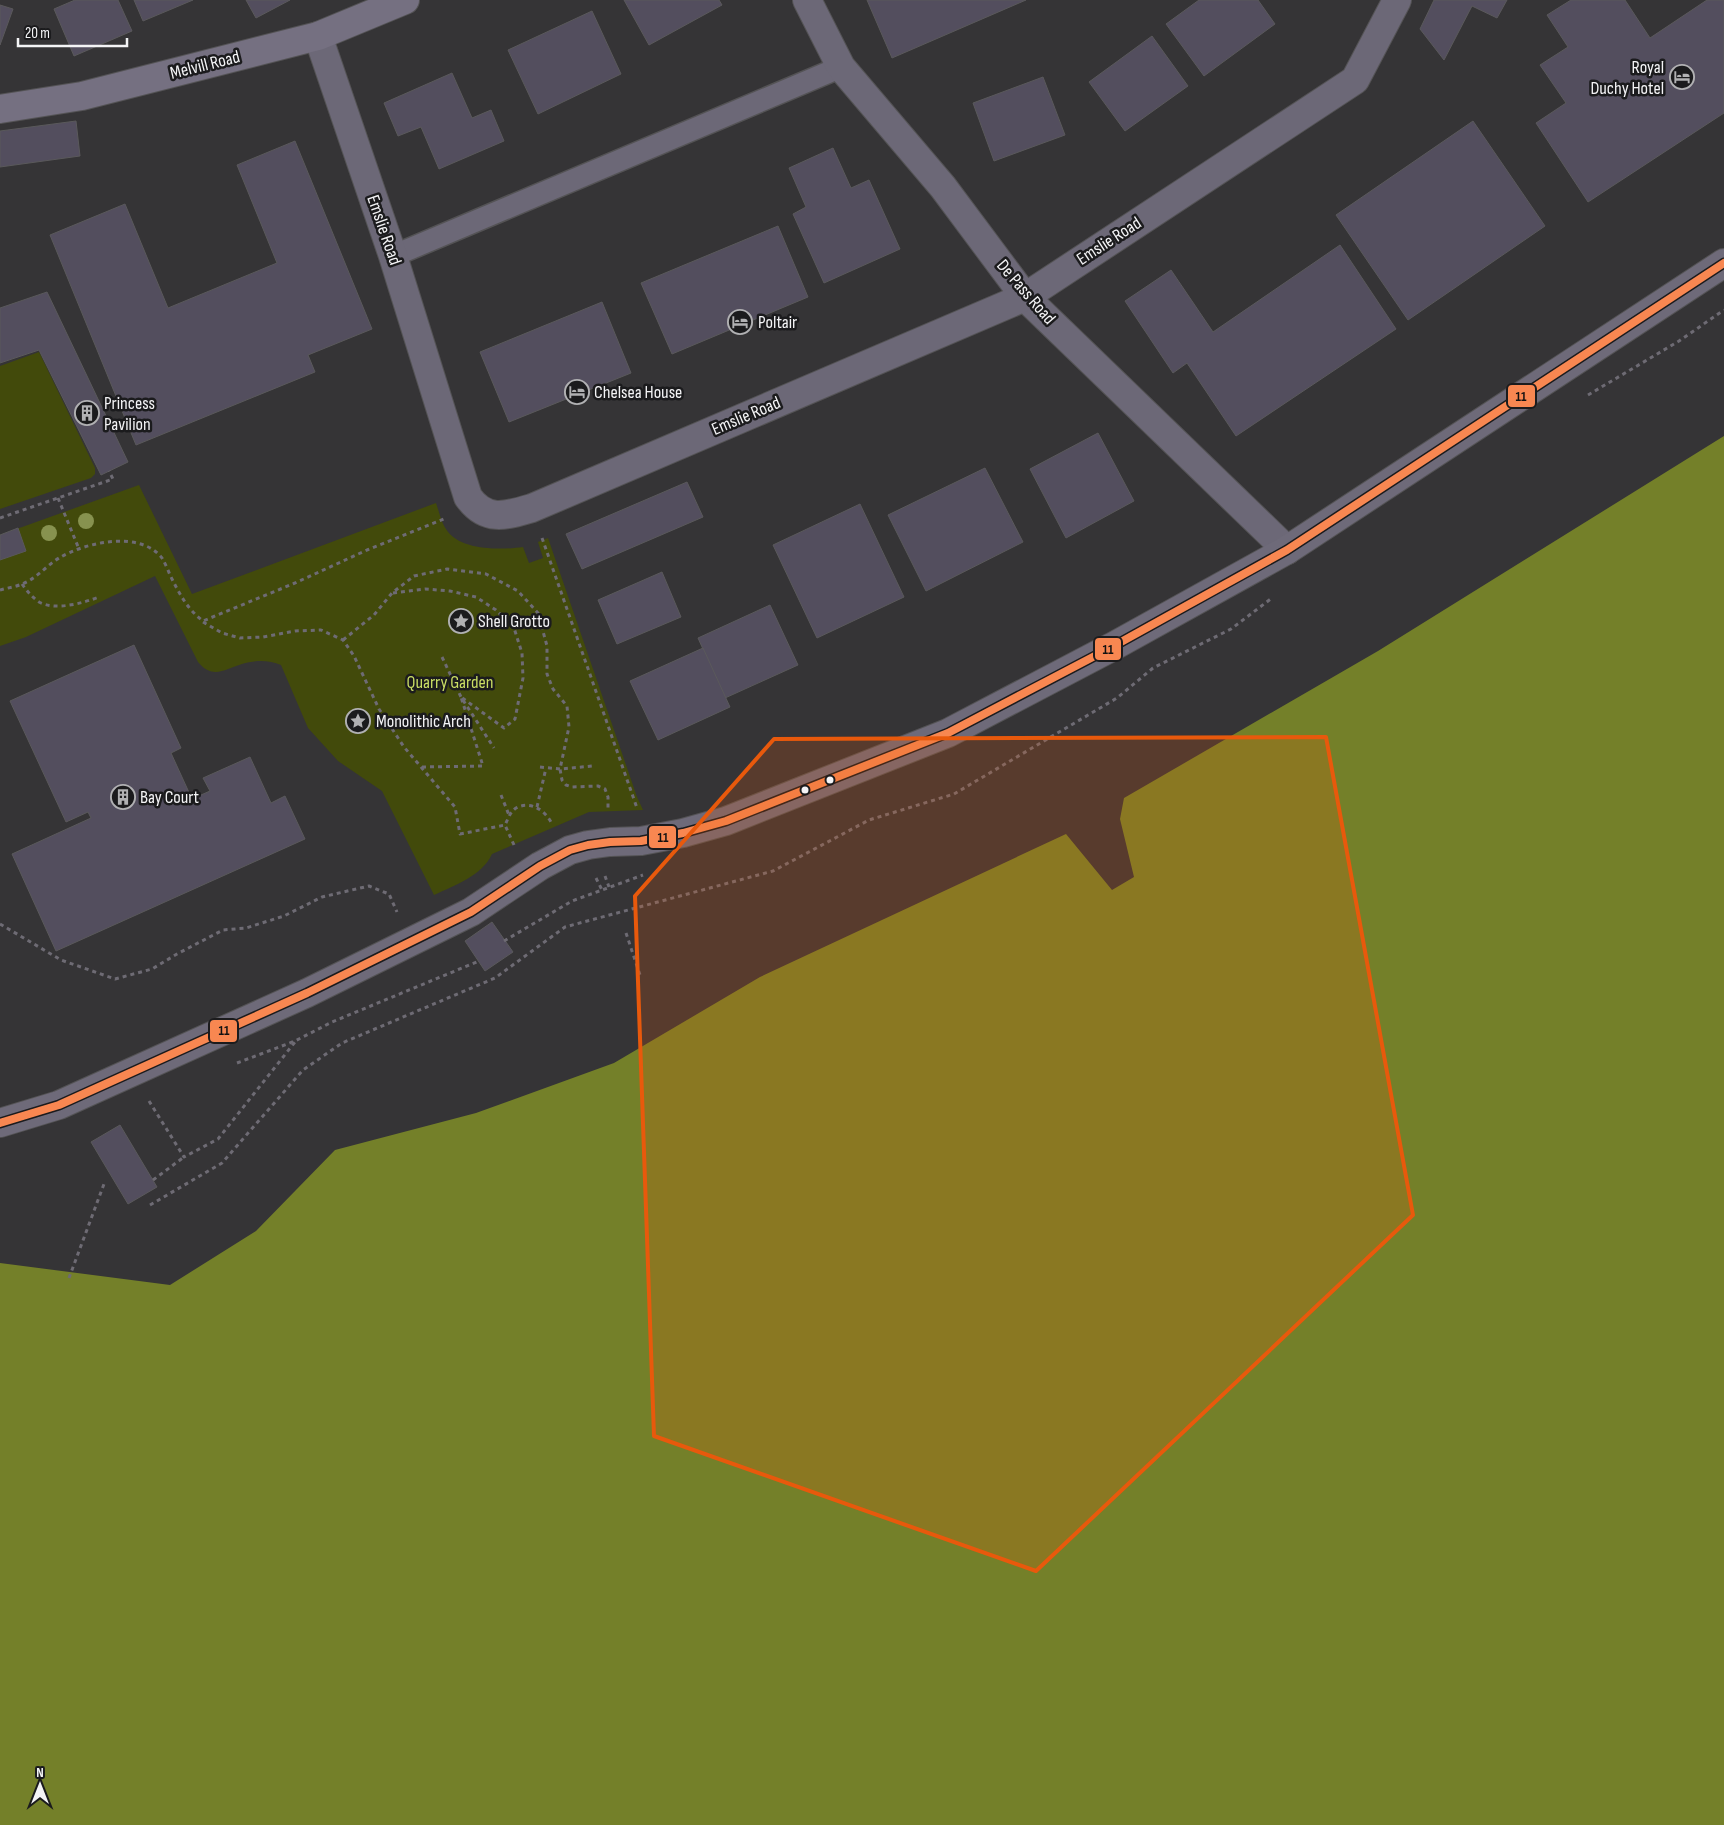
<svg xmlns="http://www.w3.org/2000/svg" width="1724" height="1825" font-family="'Sofia Sans Condensed',sans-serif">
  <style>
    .green { fill: #424a0b }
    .water { fill: #748029 }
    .building { fill: #534e5e; stroke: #5a595b }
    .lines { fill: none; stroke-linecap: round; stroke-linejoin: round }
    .lane-casing { stroke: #545355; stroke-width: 24 }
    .street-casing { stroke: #545355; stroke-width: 30 }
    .secondary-casing { stroke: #545355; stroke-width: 30 }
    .primary-casing { stroke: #545355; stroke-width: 30 }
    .path { stroke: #6e6b74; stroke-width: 3; stroke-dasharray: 4 4; stroke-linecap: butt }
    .lane { stroke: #6c6877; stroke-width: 21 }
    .street { stroke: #6c6877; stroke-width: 28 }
    .secondary { stroke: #6e6a79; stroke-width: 28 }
    .primary { stroke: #757081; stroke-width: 28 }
    .bus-1-casing { stroke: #1b1b1d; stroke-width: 11 }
    .bus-1 { stroke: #f88751; stroke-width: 8 }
    .tree { fill: #87924f }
    .marked { fill: #e8590c; fill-opacity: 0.2; stroke: #e8590c; stroke-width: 4; stroke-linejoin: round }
    .bus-dot { fill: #f4f4f6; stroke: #1b1b1d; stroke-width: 2 }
    .labels { text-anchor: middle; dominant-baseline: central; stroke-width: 5; stroke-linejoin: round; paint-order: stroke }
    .street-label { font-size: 18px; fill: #f4f4f6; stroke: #1b1b1d }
    .poi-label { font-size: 18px; fill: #f4f4f6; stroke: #1b1b1d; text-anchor: start }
    .park-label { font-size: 18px; fill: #cade64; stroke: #1b1b1d }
    .line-badge { stroke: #1b1b1d; stroke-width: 2 }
    .pale-badge-label { font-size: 14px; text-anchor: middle; font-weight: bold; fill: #111 }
  </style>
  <rect width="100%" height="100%" fill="#353436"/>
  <g class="green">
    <polygon points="39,352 95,468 95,474 91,478 0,509 0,366"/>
    <path d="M 139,485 L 192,594 L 436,503 C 439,511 441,522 446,529 C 459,551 502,550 523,547 L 529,563 L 543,558 L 538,542 L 548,538 L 637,797 L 643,810 L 589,812 L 492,854 C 482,876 455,885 434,895 L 382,791 L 338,761 L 308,728 L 281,665 C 269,660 255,660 242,664 C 225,669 213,680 198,662 L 155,576 L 26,637 L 0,646 L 0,535 Z"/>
  </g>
  <polygon class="water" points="1724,436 1724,1825 0,1825 0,1263 170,1285 256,1231 335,1150 476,1113 614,1063 760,977 1066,834 1112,890 1134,877 1120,819 1124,798 1378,651"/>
  <g class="building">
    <polygon points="75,0 118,0 132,31 74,56 54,9"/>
    <polygon points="134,0 193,0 143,21"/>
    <polygon points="246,0 290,0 256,18"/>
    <polygon points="624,0 719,0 722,5 649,45"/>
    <polygon points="867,0 1026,0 892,58"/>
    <polygon points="1199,0 1258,0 1275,24 1204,76 1166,24"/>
    <polygon points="1434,0 1507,0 1497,18 1472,6 1444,60 1420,29"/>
    <polygon points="1571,0 1625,0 1650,38 1707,0 1724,0 1724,113 1588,202 1536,123 1566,103 1540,65 1568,47 1547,15"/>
    <polygon points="0,5 13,9 0,45"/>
    <polygon points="592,11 621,74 538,114 508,50"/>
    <polygon points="1152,36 1188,86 1125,131 1089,82"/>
    <polygon points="452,73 472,118 491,110 504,141 439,169 421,127 398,136 384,103"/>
    <polygon points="1043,77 1065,135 994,161 973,103"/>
    <polygon points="76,121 80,156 0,167 0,131"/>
    <polygon points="1473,121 1545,226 1408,320 1336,215"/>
    <polygon points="295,141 372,329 308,355 315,372 136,445 50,235 125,204 168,308 277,263 237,165"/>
    <polygon points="833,148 851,188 869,180 900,249 824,283 793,214 806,207 789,168"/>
    <polygon points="778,226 808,297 672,354 641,283"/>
    <polygon points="1340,245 1396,329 1236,436 1187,363 1173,373 1125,301 1171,270 1213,332"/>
    <polygon points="47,292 128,462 101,475 39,350 0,363 0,308"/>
    <polygon points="602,302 631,373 509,422 480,352"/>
    <polygon points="1098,433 1134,501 1066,538 1030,469"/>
    <polygon points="985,468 1023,542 926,591 888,515"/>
    <polygon points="687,482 703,517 582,569 566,534"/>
    <polygon points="860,504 904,597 817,638 773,545"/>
    <polygon points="18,528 26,551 0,560 0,535"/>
    <polygon points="662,572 681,617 617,644 598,600"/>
    <polygon points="770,605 798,665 725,698 698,638"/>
    <polygon points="134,645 181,748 171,753 192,799 210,791 203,778 250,757 271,803 285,796 305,839 56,951 12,854 91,818 88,812 66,822 10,701"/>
    <polygon points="703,648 730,707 658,740 630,681"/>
    <polygon points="492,922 513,952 485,971 465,941"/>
    <polygon points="120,1125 157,1187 128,1204 91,1142"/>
  </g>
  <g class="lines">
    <defs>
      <polyline id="lane" points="393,256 841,67"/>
      <g id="street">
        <polyline points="807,0 841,67 943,187 1025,297 1287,550"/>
        <path d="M 318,36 L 393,256 L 468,497 C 486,522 505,516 532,508 L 1025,297 L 1355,80 L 1397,0"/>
      </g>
      <polyline id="secondary" points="0,1123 59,1105 307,993 471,912 540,866 570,850 588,845 610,842 641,841 683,833 726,821 948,733 1112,647 1287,550 1724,263"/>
      <polyline id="primary" points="0,109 82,96 318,36 405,0"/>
    </defs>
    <use href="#lane" class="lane-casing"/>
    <use href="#street" class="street-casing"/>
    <use href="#secondary" class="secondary-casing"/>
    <use href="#primary" class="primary-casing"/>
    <g class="path">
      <polyline points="1588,395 1679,341 1724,310"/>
      <polyline points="58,498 79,549"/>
      <polyline points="0,518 113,479 109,471"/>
      <polyline points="542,538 637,808"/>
      <path d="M 22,584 C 27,591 32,597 39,602 C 56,611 83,603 99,597"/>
      <path d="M 0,590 C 7,588 15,587 22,584 C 36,579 46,566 59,558 C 86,542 140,530 162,558 C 165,563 168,570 170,575 C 179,593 187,609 203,621 L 295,583 L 367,550 L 444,519"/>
      <polyline points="393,593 425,589 450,591 476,597 496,610 514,628 522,653 523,678 515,719 504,728 461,697"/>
      <polyline points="203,622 222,633 240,638 263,637 295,631 321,630 343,640 354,656 379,709 404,747 455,807 460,834 505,825"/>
      <polyline points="343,640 374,615 392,593 414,576 447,569 486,574 518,591 538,613 547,646 547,674 553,689 567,706 569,727 560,769 562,780 566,785 572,787 598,786 605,789 608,797 608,810"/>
      <polyline points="442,657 461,697 494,748"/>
      <polyline points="422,767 483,766 461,697"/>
      <polyline points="540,767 560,769 592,766"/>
      <polyline points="501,795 509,815"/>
      <polyline points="537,807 546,768"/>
      <path d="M 514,845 L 505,825 C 508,819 510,812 516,808 C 531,800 546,811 552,824"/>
      <polyline points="605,876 609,887"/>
      <polyline points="596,878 602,890"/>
      <polyline points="0,924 61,960 115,979 152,969 177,954 223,930 246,928 284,916 322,897 369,886 389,894 397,912"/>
      <polyline points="626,933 641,978"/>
      <polyline points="504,941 572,901 643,875"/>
      <polyline points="237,1063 295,1041 332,1022 479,961"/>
      <polyline points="149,1101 184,1157 218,1139 295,1042"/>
      <polyline points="153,1180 184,1157"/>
      <polyline points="150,1205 222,1163 303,1070 342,1043 495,978 565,927 773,871 869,820 954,794 1117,698 1153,668 1231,629 1272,598"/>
      <polyline points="69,1278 104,1184"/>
    </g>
    <use href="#lane" class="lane"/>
    <use href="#street" class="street"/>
    <use href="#secondary" class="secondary"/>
    <use href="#primary" class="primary"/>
    <defs>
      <polyline id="bus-1" points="0,1123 59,1105 307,993 471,912 540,866 570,850 588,845 610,842 641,841 683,833 726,821 948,733 1112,647 1287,550 1724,263"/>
    </defs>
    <use href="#bus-1" class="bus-1-casing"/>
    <use href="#bus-1" class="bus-1"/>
  </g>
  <g class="tree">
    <circle cx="86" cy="521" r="8"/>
    <circle cx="49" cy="533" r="8"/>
  </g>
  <path class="marked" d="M 1326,737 L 1413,1215 L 1036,1571 L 654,1436 L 635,896 L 774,739 Z"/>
  <defs>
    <symbol id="hotel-ring" viewBox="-11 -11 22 22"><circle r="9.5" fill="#1b1b1d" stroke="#b1b1b3" stroke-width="1.5"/><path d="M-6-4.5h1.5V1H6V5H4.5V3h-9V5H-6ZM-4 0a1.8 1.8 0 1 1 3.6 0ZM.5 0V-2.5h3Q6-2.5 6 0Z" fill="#b1b1b3"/></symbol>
    <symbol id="building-ring" viewBox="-11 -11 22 22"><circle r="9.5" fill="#1b1b1d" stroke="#b1b1b3" stroke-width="1.5"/><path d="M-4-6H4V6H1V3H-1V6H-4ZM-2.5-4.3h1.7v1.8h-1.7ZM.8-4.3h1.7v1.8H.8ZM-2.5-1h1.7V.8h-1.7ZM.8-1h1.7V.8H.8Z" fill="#b1b1b3"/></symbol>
    <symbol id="sight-ring" viewBox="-11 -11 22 22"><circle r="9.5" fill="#1b1b1d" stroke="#b1b1b3" stroke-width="1.5"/><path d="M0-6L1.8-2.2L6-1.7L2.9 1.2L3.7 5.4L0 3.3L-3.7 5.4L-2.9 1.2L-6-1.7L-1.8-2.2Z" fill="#b1b1b3"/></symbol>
  </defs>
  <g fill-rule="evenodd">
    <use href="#hotel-ring" x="1668" y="63" width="28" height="28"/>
    <use href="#hotel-ring" x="726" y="308" width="28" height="28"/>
    <use href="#hotel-ring" x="563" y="378" width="28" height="28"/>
    <use href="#building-ring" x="73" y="399" width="28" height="28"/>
    <use href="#sight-ring" x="447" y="607" width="28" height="28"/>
    <use href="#sight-ring" x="344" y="707" width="28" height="28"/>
    <use href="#building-ring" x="109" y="783" width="28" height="28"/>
  </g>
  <g class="bus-dot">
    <circle cx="830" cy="780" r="4.5"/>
    <circle cx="805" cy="790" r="4.5"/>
  </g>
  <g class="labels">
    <g class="street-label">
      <text transform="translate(205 65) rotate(-14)">Melvill Road</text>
      <text transform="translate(384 230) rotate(71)">Emslie Road</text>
      <text transform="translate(1109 241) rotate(-33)">Emslie Road</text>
      <text transform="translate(1026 292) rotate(49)">De Pass Road</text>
      <text transform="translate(746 416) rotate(-23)">Emslie Road</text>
    </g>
    <g class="poi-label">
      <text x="1664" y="67" text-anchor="end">Royal<tspan x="1664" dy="21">Duchy Hotel</tspan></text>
      <text x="758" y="322">Poltair</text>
      <text x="594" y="392">Chelsea House</text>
      <text x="104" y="403">Princess<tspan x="104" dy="21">Pavilion</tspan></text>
      <text x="478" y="621">Shell Grotto</text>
      <text x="376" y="721">Monolithic Arch</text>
      <text x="140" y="797">Bay Court</text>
    </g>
    <g class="park-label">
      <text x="450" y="682">Quarry Garden</text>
    </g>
  </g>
  <g class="line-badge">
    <rect x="1507" y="384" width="29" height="24" rx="5" fill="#f88751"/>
    <rect x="1094" y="637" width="28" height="24" rx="5" fill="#f88751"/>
    <rect x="648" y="825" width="29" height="24" rx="5" fill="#f88751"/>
    <rect x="209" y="1019" width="29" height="24" rx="5" fill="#f88751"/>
  </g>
  <g class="pale-badge-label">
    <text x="1521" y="401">11</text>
    <text x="1108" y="654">11</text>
    <text x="663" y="842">11</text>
    <text x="224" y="1035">11</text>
  </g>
  <g transform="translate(40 1785)" stroke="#1b1b1d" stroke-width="4" paint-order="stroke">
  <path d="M0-4L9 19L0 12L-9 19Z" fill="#f4f4f6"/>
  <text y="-8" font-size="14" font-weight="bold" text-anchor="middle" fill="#f4f4f6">N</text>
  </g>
  <path d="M18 38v8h109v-8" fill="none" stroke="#f4f4f6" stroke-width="2.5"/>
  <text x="25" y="38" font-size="15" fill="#f4f4f6" stroke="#1b1b1d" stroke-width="4" paint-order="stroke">20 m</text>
</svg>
